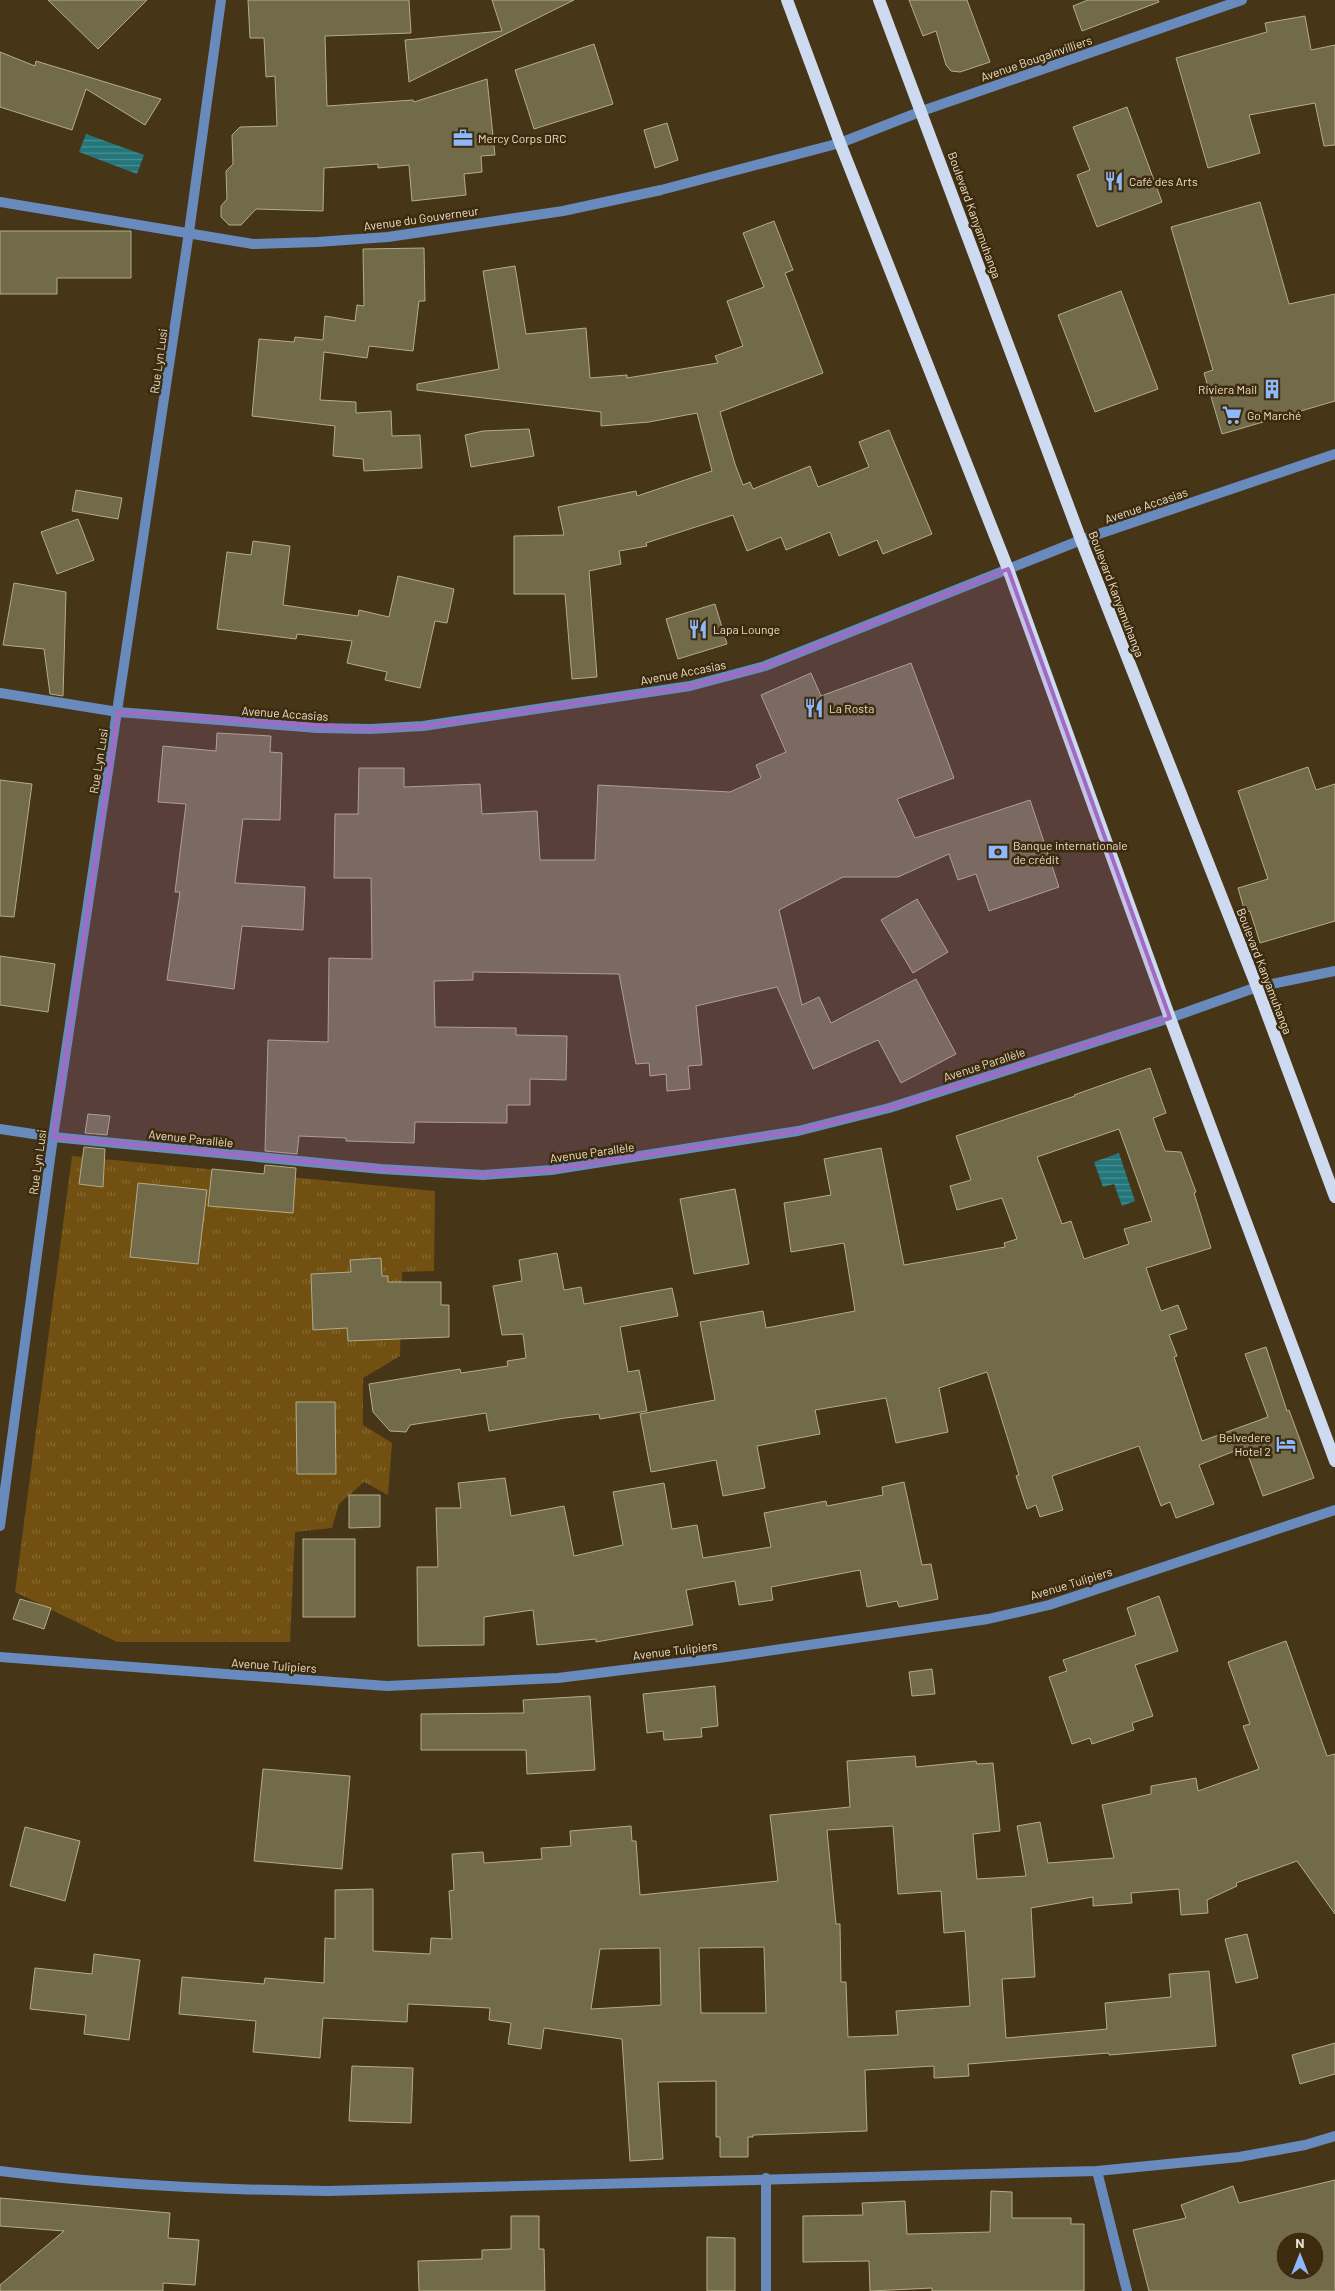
<svg xmlns="http://www.w3.org/2000/svg" width="1335" height="2291" font-family="Barlow,sans-serif">
  <style>
    .grass { fill: url(#grass-tufts) }
    .water { fill: url(#water-rules) }
    .building { fill: #726b49; stroke: #b3ad88; fill-rule: evenodd }
    .lines { fill: none; stroke-linecap: round; stroke-linejoin: round }
    .minor { stroke: #698abc; stroke-width: 10 }
    .primary { stroke: #cddaef; stroke-width: 12 }
    .marked { fill: #a16ac4; fill-opacity: 0.2; stroke: #a16ac4; stroke-width: 4; stroke-linejoin: round }
    .labels { text-anchor: middle; dominant-baseline: central; stroke-width: 5; stroke-linejoin: round; paint-order: stroke }
    .street-label { font-size: 12px; fill: #e8ddcc; stroke: #3c2b0c }
    .poi-label { font-size: 12px; fill: #e8ddcc; stroke: #3c2b0c; text-anchor: start }
  </style>
  <defs>
    <pattern id="grass-tufts" width="24" height="20" patternUnits="userSpaceOnUse" patternTransform="scale(1.25)"><rect width="24" height="20" fill="#715012"/><path d="M3 7l-1-3M5 7V3M7 7l1-3M15 17l-1-3M17 17v-4M19 17l1-3" fill="none" stroke="#856933"/></pattern>
    <pattern id="water-rules" width="6" height="5" patternUnits="userSpaceOnUse" patternTransform="scale(1.25)"><rect width="6" height="5" fill="#23767a"/><path d="M0 2.5h6" fill="none" stroke="#4e8f92"/></pattern>
  </defs>
  <rect width="100%" height="100%" fill="#463517"/>
  <polygon class="grass" points="72,1156 435,1191 434,1271 402,1272 400,1356 363,1378 363,1425 392,1443 388,1495 364,1482 339,1504 332,1528 295,1532 290,1642 117,1642 15,1592"/>
  <g class="water">
    <polygon points="86,134 144,155 137,174 79,152"/>
    <polygon points="1119,1153 1135,1201 1122,1206 1114,1184 1103,1187 1094,1162"/>
  </g>
  <g class="building">
    <polygon points="48,0 147,0 98,49"/>
    <polygon points="248,0 409,0 411,33 325,36 327,106 413,100 414,102 487,79 495,155 481,156 482,172 464,174 466,195 412,201 409,165 378,168 378,164 324,168 323,211 256,209 241,225 229,225 221,217 221,206 227,199 226,171 233,164 232,135 240,127 277,126 275,76 266,77 264,38 250,38"/>
    <polygon points="492,0 574,0 409,82 405,40 502,31"/>
    <polygon points="909,0 967,0 990,62 960,72 951,71 946,65 936,31 923,36"/>
    <polygon points="1088,0 1158,0 1159,2 1082,31 1073,6"/>
    <polygon points="1305,16 1311,50 1335,45 1335,145 1324,146 1315,103 1249,115 1260,153 1208,168 1176,58 1267,32 1265,23"/>
    <polygon points="594,44 613,104 534,129 515,70"/>
    <polygon points="0,52 35,66 36,61 161,99 145,125 86,89 72,130 0,107"/>
    <polygon points="1127,107 1162,202 1097,227 1077,175 1090,170 1073,127"/>
    <polygon points="667,123 678,160 655,168 644,130"/>
    <polygon points="1260,202 1289,304 1335,294 1335,401 1222,434 1204,373 1213,370 1171,227"/>
    <polygon points="774,221 793,270 785,273 823,373 720,412 735,464 743,485 750,482 753,489 810,466 818,487 869,467 859,442 889,430 932,534 883,554 877,540 839,556 830,532 786,550 781,537 747,551 733,515 646,543 647,546 619,551 621,564 589,571 597,677 572,679 565,594 514,594 514,536 564,535 558,507 636,491 637,496 712,471 697,413 649,422 601,426 601,412 417,390 417,384 499,369 483,271 515,266 526,334 586,328 590,378 627,375 627,378 718,363 715,356 743,346 727,301 764,287 743,233"/>
    <polygon points="0,231 131,231 131,278 57,278 57,294 0,294"/>
    <polygon points="424,248 425,301 419,301 413,351 369,346 367,358 324,352 320,400 356,402 356,413 391,411 392,436 420,435 422,468 364,471 363,459 333,456 335,426 252,416 259,339 294,342 295,337 323,340 325,316 355,321 357,305 364,306 363,249"/>
    <polygon points="1121,291 1158,389 1095,412 1058,315"/>
    <polygon points="529,429 534,456 471,467 465,435 483,431"/>
    <polygon points="76,490 122,498 118,519 72,511"/>
    <polygon points="78,519 94,560 57,574 41,532"/>
    <polygon points="253,541 290,546 283,605 358,616 359,610 389,617 398,576 454,589 447,623 435,621 420,688 385,680 387,672 347,663 352,641 297,634 296,639 217,629 227,552 251,555"/>
    <polygon points="14,583 66,592 63,696 50,694 44,649 3,645"/>
    <polygon points="715,604 727,644 678,659 666,619"/>
    <polygon points="911,663 954,778 897,799 915,838 1030,800 1059,887 989,911 976,874 958,880 949,854 898,877 843,877 779,910 802,1005 819,997 831,1023 916,979 956,1054 901,1083 878,1040 813,1069 777,987 696,1006 702,1065 688,1066 690,1089 667,1091 666,1074 650,1076 649,1063 636,1064 619,974 473,972 473,980 434,981 435,1027 516,1028 516,1035 567,1036 566,1080 530,1079 530,1105 507,1105 507,1123 415,1122 414,1143 346,1141 346,1138 299,1136 297,1154 265,1151 268,1040 328,1042 329,958 372,959 371,878 334,878 335,814 358,814 359,768 404,768 404,787 480,784 482,814 537,811 540,860 595,860 598,785 730,792 761,778 756,765 786,752 761,695 811,673 821,696"/>
    <polygon points="217,733 271,736 270,752 282,753 280,820 243,819 235,883 305,887 303,930 242,926 234,989 167,980 180,892 175,892 186,804 158,802 163,746 216,751"/>
    <polygon points="1308,767 1316,790 1335,784 1335,921 1260,943 1250,911 1245,912 1238,888 1268,879 1238,791"/>
    <polygon points="0,780 32,784 14,917 0,916"/>
    <polygon points="917,899 948,952 913,973 881,920"/>
    <polygon points="0,956 55,964 48,1012 0,1005"/>
    <path d="M 1150,1068 L 1166,1113 L 1153,1118 L 1165,1151 L 1181,1152 L 1196,1192 L 1194,1193 L 1211,1248 L 1146,1268 L 1161,1311 L 1178,1305 L 1187,1329 L 1169,1335 L 1177,1356 L 1174,1357 L 1202,1441 L 1268,1417 L 1245,1354 L 1266,1347 L 1287,1411 L 1289,1410 L 1314,1478 L 1263,1496 L 1245,1447 L 1199,1465 L 1214,1504 L 1176,1518 L 1170,1502 L 1161,1506 L 1139,1446 L 1052,1476 L 1063,1510 L 1040,1517 L 1036,1505 L 1027,1509 L 1016,1476 L 1019,1475 L 987,1372 L 939,1388 L 948,1432 L 896,1443 L 886,1398 L 815,1410 L 820,1434 L 757,1446 L 765,1488 L 723,1496 L 716,1460 L 651,1472 L 640,1414 L 715,1400 L 700,1322 L 763,1311 L 766,1328 L 855,1311 L 844,1243 L 791,1252 L 784,1203 L 831,1195 L 824,1159 L 881,1148 L 904,1265 L 1005,1247 L 1004,1243 L 1017,1239 L 1002,1198 L 957,1210 L 950,1186 L 971,1180 L 956,1136 L 1075,1096 L 1074,1095 ZM 1119,1129 L 1152,1221 L 1124,1229 L 1129,1244 L 1084,1259 L 1071,1221 L 1062,1224 L 1037,1157 Z"/>
    <polygon points="88,1114 110,1116 107,1135 85,1133"/>
    <polygon points="84,1147 105,1149 103,1187 79,1184"/>
    <polygon points="265,1165 296,1168 293,1213 208,1206 212,1169 264,1174"/>
    <polygon points="138,1183 207,1190 198,1264 130,1257"/>
    <polygon points="735,1189 749,1264 694,1274 680,1199"/>
    <polygon points="557,1253 564,1290 581,1287 584,1304 672,1288 678,1316 620,1327 628,1372 639,1370 647,1411 600,1419 599,1414 565,1418 489,1431 486,1413 410,1425 406,1432 390,1431 373,1412 369,1384 460,1369 461,1373 508,1366 507,1361 526,1358 523,1334 502,1335 493,1286 522,1281 519,1260"/>
    <polygon points="381,1258 382,1276 388,1276 388,1282 441,1282 441,1305 449,1305 449,1337 348,1341 347,1328 313,1330 311,1274 351,1272 350,1260"/>
    <polygon points="296,1402 335,1402 336,1474 297,1474"/>
    <polygon points="505,1478 511,1516 564,1506 574,1556 623,1545 613,1492 664,1483 672,1529 697,1525 703,1558 771,1547 764,1513 826,1501 827,1506 883,1495 882,1487 904,1482 922,1565 931,1564 938,1599 899,1607 897,1601 867,1607 860,1570 771,1587 773,1600 739,1605 735,1581 686,1590 693,1625 596,1642 596,1639 537,1645 533,1610 484,1617 484,1645 418,1646 417,1567 438,1567 436,1508 461,1508 458,1483"/>
    <polygon points="349,1495 380,1495 380,1527 349,1528"/>
    <rect x="303" y="1539" width="52" height="78"/>
    <polygon points="1159,1596 1178,1651 1135,1665 1153,1716 1132,1723 1134,1730 1092,1744 1090,1738 1072,1744 1049,1677 1067,1671 1063,1660 1136,1635 1127,1608"/>
    <polygon points="20,1599 51,1608 44,1629 13,1619"/>
    <path d="M 1286,1641 L 1327,1756 L 1335,1754 L 1335,1914 L 1297,1861 L 1236,1883 L 1237,1886 L 1207,1900 L 1208,1913 L 1181,1915 L 1179,1889 L 1131,1893 L 1132,1903 L 1093,1906 L 1093,1897 L 1031,1908 L 1035,1977 L 1002,1979 L 1006,2038 L 1107,2029 L 1105,2003 L 1171,1997 L 1169,1974 L 1209,1971 L 1216,2046 L 1109,2055 L 1109,2053 L 968,2064 L 969,2076 L 934,2078 L 934,2066 L 865,2070 L 867,2131 L 753,2135 L 753,2137 L 748,2137 L 748,2157 L 720,2157 L 720,2137 L 716,2137 L 716,2081 L 658,2082 L 663,2159 L 630,2161 L 622,2039 L 544,2028 L 541,2049 L 508,2044 L 511,2023 L 489,2020 L 490,2008 L 408,2004 L 407,2022 L 323,2018 L 320,2058 L 253,2052 L 256,2021 L 179,2014 L 182,1977 L 264,1984 L 265,1978 L 324,1983 L 325,1938 L 335,1939 L 335,1890 L 373,1889 L 373,1951 L 430,1954 L 431,1938 L 452,1939 L 449,1891 L 454,1890 L 452,1854 L 483,1852 L 484,1863 L 542,1859 L 541,1848 L 571,1846 L 570,1831 L 631,1826 L 632,1841 L 636,1841 L 640,1895 L 778,1881 L 770,1815 L 850,1807 L 847,1761 L 915,1756 L 916,1767 L 976,1761 L 977,1764 L 993,1763 L 1000,1831 L 973,1834 L 977,1879 L 1026,1876 L 1017,1826 L 1040,1822 L 1048,1863 L 1114,1858 L 1102,1805 L 1151,1794 L 1151,1786 L 1196,1778 L 1198,1791 L 1259,1769 L 1243,1726 L 1250,1724 L 1228,1662 ZM 893,1826 L 898,1894 L 941,1891 L 944,1933 L 965,1931 L 970,2006 L 896,2011 L 898,2035 L 848,2037 L 846,1982 L 841,1982 L 840,1924 L 836,1924 L 827,1830 ZM 764,1947 L 766,2013 L 701,2013 L 699,1948 ZM 660,1948 L 661,2005 L 591,2009 L 600,1949 Z"/>
    <polygon points="932,1669 935,1694 912,1696 909,1672"/>
    <polygon points="715,1686 718,1726 701,1728 702,1737 664,1740 663,1731 647,1733 643,1694"/>
    <polygon points="590,1696 595,1770 527,1774 526,1750 421,1750 421,1714 524,1713 523,1700"/>
    <polygon points="263,1769 350,1776 342,1869 254,1861"/>
    <polygon points="25,1827 80,1841 65,1901 10,1886"/>
    <polygon points="1247,1934 1258,1978 1236,1983 1225,1939"/>
    <polygon points="94,1954 140,1960 129,2040 84,2034 86,2015 30,2009 35,1968 92,1974"/>
    <polygon points="1335,2043 1335,2074 1300,2084 1292,2055"/>
    <polygon points="352,2066 413,2068 411,2123 349,2121"/>
    <path d="M 1335,2180 L 1335,2291 L 1149,2291 L 1133,2230 L 1186,2218 L 1181,2205 L 1233,2186 L 1239,2203 ZM 1285,2241 L 1315,2241 L 1315,2271 L 1285,2271 Z"/>
    <polygon points="991,2191 1012,2192 1012,2218 1071,2218 1071,2224 1084,2224 1084,2291 932,2291 932,2288 870,2291 869,2261 803,2262 803,2216 863,2215 862,2203 905,2201 907,2234 990,2232"/>
    <polygon points="0,2198 170,2213 168,2238 199,2240 195,2285 163,2283 163,2291 0,2291 0,2285 64,2231 0,2226"/>
    <polygon points="511,2216 539,2216 539,2249 544,2249 545,2291 419,2291 418,2261 482,2259 482,2250 511,2249"/>
    <polygon points="707,2237 735,2238 735,2291 707,2291"/>
  </g>
  <g class="lines">
    <g class="minor">
      <polyline points="0,202 253,244 317,242 388,237 563,211 661,190 840,143 922,111 1242,0"/>
      <polyline points="0,693 118,712 317,728 371,729 423,726 690,686 765,666 1081,540 1335,454"/>
      <polyline points="0,1129 53,1137 381,1169 483,1175 551,1170 798,1131 889,1108 1170,1018 1257,987 1335,971"/>
      <polyline points="0,1526 53,1137 189,232 221,0"/>
      <polyline points="0,1657 387,1686 558,1678 719,1658 988,1619 1049,1605 1335,1510"/>
      <path d="M 0,2171 C 109,2185 218,2190 328,2191 L 1097,2171 L 1239,2157 L 1305,2145 L 1335,2136"/>
      <polyline points="1097,2171 1127,2291"/>
      <polyline points="766,2178 766,2291"/>
    </g>
    <g class="primary">
      <polyline points="787,0 840,143 1008,569 1170,1018 1335,1461"/>
      <polyline points="879,0 1081,540 1257,987 1335,1197"/>
    </g>
  </g>
  <path class="marked" d="M 1008,569 L 1170,1018 L 889,1108 L 798,1131 L 551,1170 L 483,1175 L 381,1169 L 53,1137 L 118,712 L 371,729 L 423,726 L 690,686 L 765,666 Z"/>
  <defs>
    <symbol id="office-bare" viewBox="-9 -9 18 18"><path d="M-6-3h4V-5.5h4V-3h4V5H-6ZM-1-4.5V-3h2v-1.5ZM-6 0V1H6V0Z" fill="#8db9fc" stroke="#3c2b0c" stroke-width="2.5" paint-order="stroke"/></symbol>
    <symbol id="restaurant-bare" viewBox="-9 -9 18 18"><path d="M-5-6h1v4h1v-4h1v4h1v-4h1v5L-1.5 .5V6h-2V.5L-5-1ZM5-6V6H3V1.5H1.5Q1.5-4 5-6Z" fill="#8db9fc" stroke="#3c2b0c" stroke-width="2.5" paint-order="stroke"/></symbol>
    <symbol id="building-bare" viewBox="-9 -9 18 18"><path d="M-4-6H4V6H1V3H-1V6H-4ZM-2.5-4.3h1.7v1.8h-1.7ZM.8-4.3h1.7v1.8H.8ZM-2.5-1h1.7V.8h-1.7ZM.8-1h1.7V.8H.8Z" fill="#8db9fc" stroke="#3c2b0c" stroke-width="2.5" paint-order="stroke"/></symbol>
    <symbol id="supermarket-bare" viewBox="-9 -9 18 18"><path d="M-6-5.5h2.5l.6 2H6L4.5 2H-2.5L-4.4-4H-6ZM-1.5 3.2a1.3 1.3 0 1 0 .1 0ZM3 3.2a1.3 1.3 0 1 0 .1 0Z" fill="#8db9fc" stroke="#3c2b0c" stroke-width="2.5" paint-order="stroke"/></symbol>
    <symbol id="bank-bare" viewBox="-9 -9 18 18"><path d="M-6-4H6V4H-6ZM0-2.3a2.3 2.3 0 1 0 0 4.6a2.3 2.3 0 1 0 0-4.6Z" fill="#8db9fc" stroke="#3c2b0c" stroke-width="2.5" paint-order="stroke"/></symbol>
    <symbol id="hotel-bare" viewBox="-9 -9 18 18"><path d="M-6-4.5h1.5V1H6V5H4.5V3h-9V5H-6ZM-4 0a1.8 1.8 0 1 1 3.6 0ZM.5 0V-2.5h3Q6-2.5 6 0Z" fill="#8db9fc" stroke="#3c2b0c" stroke-width="2.5" paint-order="stroke"/></symbol>
  </defs>
  <g fill-rule="evenodd">
    <use href="#office-bare" x="449" y="124" width="28" height="28"/>
    <use href="#restaurant-bare" x="1100" y="167" width="28" height="28"/>
    <use href="#building-bare" x="1258" y="375" width="28" height="28"/>
    <use href="#supermarket-bare" x="1218" y="401" width="28" height="28"/>
    <use href="#restaurant-bare" x="684" y="615" width="28" height="28"/>
    <use href="#restaurant-bare" x="800" y="694" width="28" height="28"/>
    <use href="#bank-bare" x="984" y="838" width="28" height="28"/>
    <use href="#hotel-bare" x="1272" y="1430" width="28" height="28"/>
  </g>
  <g class="labels">
    <g class="street-label">
      <text transform="translate(1036 58) rotate(-19)">Avenue Bougainvilliers</text>
      <text transform="translate(975 215) rotate(70)">Boulevard Kanyamuhanga</text>
      <text transform="translate(421 218) rotate(-8)">Avenue du Gouverneur</text>
      <text transform="translate(158 361) rotate(-82)">Rue Lyn Lusi</text>
      <text transform="translate(1146 505) rotate(-19)">Avenue Accasias</text>
      <text transform="translate(1117 594) rotate(69)">Boulevard Kanyamuhanga</text>
      <text transform="translate(683 672) rotate(-11)">Avenue Accasias</text>
      <text transform="translate(285 713) rotate(4)">Avenue Accasias</text>
      <text transform="translate(98 761) rotate(-81)">Rue Lyn Lusi</text>
      <text transform="translate(1265 971) rotate(69)">Boulevard Kanyamuhanga</text>
      <text transform="translate(984 1064) rotate(-18)">Avenue Parallèle</text>
      <text transform="translate(191 1138) rotate(6)">Avenue Parallèle</text>
      <text transform="translate(592 1152) rotate(-8)">Avenue Parallèle</text>
      <text transform="translate(37 1162) rotate(-82)">Rue Lyn Lusi</text>
      <text transform="translate(1071 1583) rotate(-17)">Avenue Tulipiers</text>
      <text transform="translate(675 1650) rotate(-7)">Avenue Tulipiers</text>
      <text transform="translate(274 1665) rotate(4)">Avenue Tulipiers</text>
    </g>
    <g class="poi-label">
      <text x="478" y="138">Mercy Corps DRC</text>
      <text x="1129" y="181">Café des Arts</text>
      <text x="1257" y="389" text-anchor="end">Riviera Mail</text>
      <text x="1247" y="415">Go Marché</text>
      <text x="713" y="629">Lapa Lounge</text>
      <text x="829" y="708">La Rosta</text>
      <text x="1013" y="845">Banque internationale<tspan x="1013" dy="14">de crédit</tspan></text>
      <text x="1271" y="1437" text-anchor="end">Belvedere<tspan x="1271" dy="14">Hotel 2</tspan></text>
    </g>
  </g>
  <g transform="translate(1300 2256)"><circle r="24" fill="#3c2b0c" stroke="#817259"/>
  <path d="M0-4L9 19L0 12L-9 19Z" fill="#8db9fc"/>
  <text y="-8" font-size="14" font-weight="bold" text-anchor="middle" fill="#e8ddcc">N</text>
  </g>
</svg>
